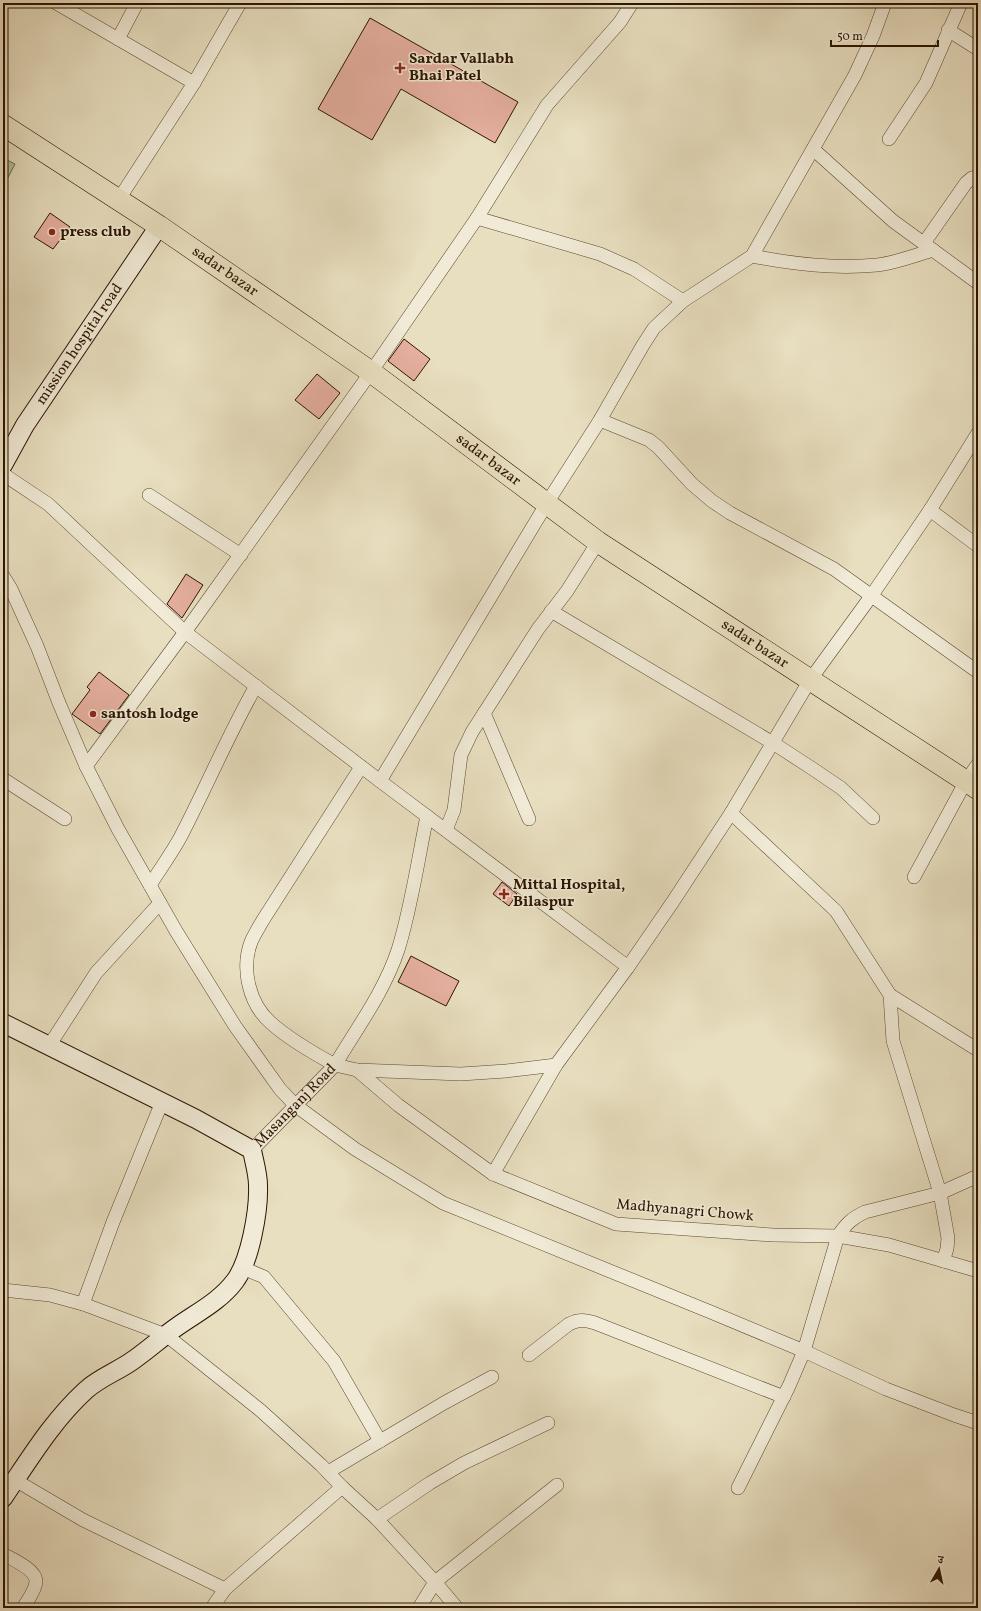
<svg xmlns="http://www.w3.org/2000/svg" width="981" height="1611" font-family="Vollkorn,'Noto Serif Devanagari',serif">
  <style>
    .green { fill: #b0c397; stroke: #6e6c4c }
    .building { fill: #e6afa0; stroke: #2d1400 }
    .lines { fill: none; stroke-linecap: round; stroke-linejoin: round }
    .street-casing { stroke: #5c4730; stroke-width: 14 }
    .secondary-casing { stroke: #2d1400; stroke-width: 20 }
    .primary-casing { stroke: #2d1400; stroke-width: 22 }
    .street { stroke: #f0ead6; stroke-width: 13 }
    .secondary { stroke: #f0ead6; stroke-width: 18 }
    .primary { stroke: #e8dfc0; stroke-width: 21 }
    .poi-dot { fill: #8f2418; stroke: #f0ead6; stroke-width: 1.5 }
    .labels { text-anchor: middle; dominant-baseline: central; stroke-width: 3; stroke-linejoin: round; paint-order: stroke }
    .poi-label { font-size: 15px; font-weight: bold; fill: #2d1400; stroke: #f0ead6; text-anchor: start }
    .street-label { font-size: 15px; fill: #2d1400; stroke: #f0ead6 }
  </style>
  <rect width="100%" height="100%" fill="#e8dfc0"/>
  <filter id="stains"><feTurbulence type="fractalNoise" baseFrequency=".005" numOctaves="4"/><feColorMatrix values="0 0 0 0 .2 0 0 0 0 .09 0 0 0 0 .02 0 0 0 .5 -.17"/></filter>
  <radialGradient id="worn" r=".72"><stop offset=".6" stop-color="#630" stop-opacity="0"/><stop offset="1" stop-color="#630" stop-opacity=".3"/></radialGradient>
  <polygon class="green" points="3,158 15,164 3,187"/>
  <g class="building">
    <polygon points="370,18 518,102 495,143 401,89 372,140 318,109"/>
    <polygon points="50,213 70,227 53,249 34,237"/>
    <polygon points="404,339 430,359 414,381 388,361"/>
    <polygon points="317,374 340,393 319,419 295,400"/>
    <polygon points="186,574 203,585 182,618 167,604"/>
    <polygon points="99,672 129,695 100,734 72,714 90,690 87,687"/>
    <polygon points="502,882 517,894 509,906 493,894"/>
    <polygon points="411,956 459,981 446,1006 398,982"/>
  </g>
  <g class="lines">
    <defs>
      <g id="street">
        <polyline points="56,3 194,83"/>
        <polyline points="948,30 978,49"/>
        <polyline points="118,39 137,3"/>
        <polyline points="889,139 926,83 961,3"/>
        <polyline points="813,149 893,221 978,283"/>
        <polyline points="119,199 194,83 240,3"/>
        <polyline points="477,218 600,254 634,269 683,301"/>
        <polyline points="924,243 966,183 972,178 978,177"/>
        <path d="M 752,256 C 794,264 834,269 877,265 C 895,263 916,255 933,250"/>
        <polyline points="600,420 649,440 658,447 692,484 712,501 730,513 834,569 978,672"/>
        <polyline points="3,474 48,504 185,632 380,781 628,967"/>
        <polyline points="149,495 241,555"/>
        <polyline points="930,510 978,546"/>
        <polyline points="3,576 11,589 37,646 59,703 86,766 118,829 176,931 235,1026 280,1089 295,1105 355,1149 443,1203 713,1313 804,1351 886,1389 954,1415 978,1423"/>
        <polyline points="551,611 773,743 813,769 841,788 873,818"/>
        <polyline points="484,713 529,819"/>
        <polyline points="86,766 185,632 371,372 477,218 547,105 620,22 632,3"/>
        <path d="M 361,767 L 263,920 C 259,927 254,935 251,942 C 241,969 249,1004 271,1023 C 290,1040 313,1053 335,1065 C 357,1028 384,992 398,950 C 411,909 418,860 427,816"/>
        <polyline points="3,779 65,819"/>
        <polyline points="380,781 547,503 600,420 643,345 654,328 683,301 752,256 855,75 873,36 885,3"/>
        <polyline points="731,813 836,911 890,995 893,1041 940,1193 948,1238 947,1249 943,1261"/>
        <polyline points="446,830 454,810 461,755 472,732 538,629 567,591 598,542"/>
        <polyline points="914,877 966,781 978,764"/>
        <path d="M 150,885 C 160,869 172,853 181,836 C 207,786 228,735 256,686"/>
        <polyline points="890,995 978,1050"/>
        <polyline points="49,1046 96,973 160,903"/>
        <polyline points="357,1070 398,1105 493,1174 616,1224 773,1235 838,1236 889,1245 978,1271"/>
        <path id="s1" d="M 252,1150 L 335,1065 L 357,1070 L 461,1074 L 506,1071 L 556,1065"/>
        <polyline points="493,1174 556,1065 628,967 672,903 731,813 810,680 872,595 930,510 978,433"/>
        <polyline points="243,1268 264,1277 334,1361 380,1441"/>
        <polyline points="3,1290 50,1295 83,1304 166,1335 260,1410 321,1465 342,1487 377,1519 435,1582 457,1608"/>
        <polyline points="83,1304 113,1222 162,1102"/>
        <path d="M 529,1355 L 569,1324 C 579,1319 585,1320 595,1323 L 784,1397"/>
        <polyline points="328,1472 444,1403 492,1377"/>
        <polyline points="15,1480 83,1520 225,1589"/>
        <path d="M 738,1488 L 789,1386 L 804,1351 L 838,1236 C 846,1224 852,1218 865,1212 L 940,1193 L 978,1176"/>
        <polyline points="377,1519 430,1483 464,1463 548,1423"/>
        <path d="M 3,1554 C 12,1559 37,1570 36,1582 C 35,1591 28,1600 23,1608"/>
        <polyline points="212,1608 225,1589 342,1487"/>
        <polyline points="419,1608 435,1582 557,1485"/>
      </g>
      <g id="secondary">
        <path id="s2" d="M 3,465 L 25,425 L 159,226"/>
        <path d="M 3,1023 L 196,1119 L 252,1150 C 254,1161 258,1174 258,1185 C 259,1211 250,1261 235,1281 C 220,1301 198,1312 178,1326 C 162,1337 148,1350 132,1361 C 118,1371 99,1378 86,1390 C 52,1421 29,1460 3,1498"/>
      </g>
      <g id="primary">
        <path id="s3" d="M 3,125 L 159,226 L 371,372 L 598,542 L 978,789"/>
      </g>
    </defs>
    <use href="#street" class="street-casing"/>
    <use href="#secondary" class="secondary-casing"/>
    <use href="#primary" class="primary-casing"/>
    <use href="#street" class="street"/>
    <use href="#secondary" class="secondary"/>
    <use href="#primary" class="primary"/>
  </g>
  <g class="poi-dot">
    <path d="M398 62h4v4h4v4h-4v4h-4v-4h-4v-4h4z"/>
    <circle cx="52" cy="232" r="4"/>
    <circle cx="93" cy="714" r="4"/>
    <path d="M502 888h4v4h4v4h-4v4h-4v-4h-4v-4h4z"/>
  </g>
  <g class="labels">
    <g class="poi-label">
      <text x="409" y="59">Sardar Vallabh<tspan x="409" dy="17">Bhai Patel</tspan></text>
      <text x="60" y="232">press club</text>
      <text x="101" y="714">santosh lodge</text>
      <text x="513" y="885">Mittal Hospital,<tspan x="513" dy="17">Bilaspur</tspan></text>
    </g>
    <g class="street-label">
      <text stroke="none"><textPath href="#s3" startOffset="266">sadar bazar</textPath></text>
      <text stroke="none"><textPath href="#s2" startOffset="143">mission hospital road</textPath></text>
      <text stroke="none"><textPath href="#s3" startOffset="590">sadar bazar</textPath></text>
      <text stroke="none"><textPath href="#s3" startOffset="914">sadar bazar</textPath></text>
      <text stroke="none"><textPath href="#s1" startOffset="62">Masanganj Road</textPath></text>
      <text transform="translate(685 1211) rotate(5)">Madhyanagri Chowk</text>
    </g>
  </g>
  <rect width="981" height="1611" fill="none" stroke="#e8dfc0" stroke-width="16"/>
  <rect x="4" y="4" width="973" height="1603" fill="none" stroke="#2d1400" stroke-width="2"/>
  <rect x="8" y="8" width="965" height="1595" fill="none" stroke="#2d1400"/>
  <g transform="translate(939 1569) rotate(9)" stroke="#f0ead6" stroke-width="3" paint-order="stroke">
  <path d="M0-3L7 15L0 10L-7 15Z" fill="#2d1400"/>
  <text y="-6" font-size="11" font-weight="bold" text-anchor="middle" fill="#2d1400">उ</text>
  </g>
  <path d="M831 40v6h107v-6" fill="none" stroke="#2d1400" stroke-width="2"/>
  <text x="837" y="40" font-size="12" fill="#2d1400" stroke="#f0ead6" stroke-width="3" paint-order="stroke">50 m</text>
  <rect width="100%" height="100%" filter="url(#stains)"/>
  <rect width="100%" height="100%" fill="url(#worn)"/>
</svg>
